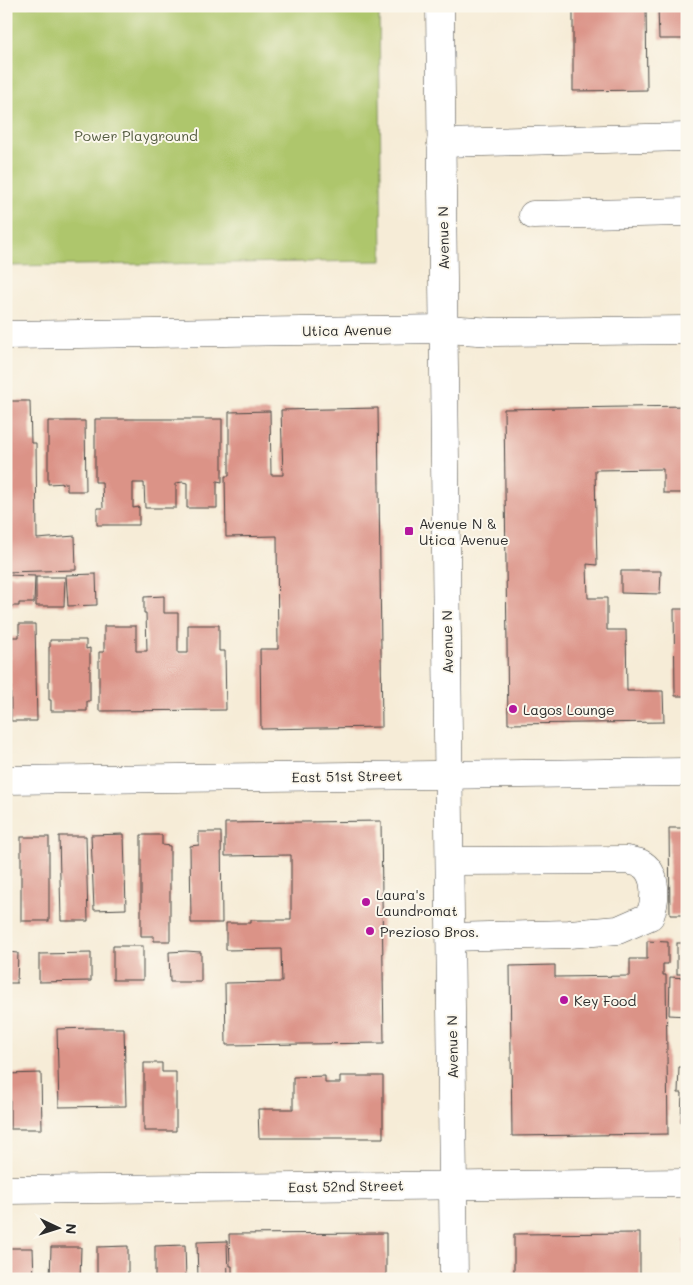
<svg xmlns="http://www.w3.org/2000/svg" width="693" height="1285" font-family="Mali,sans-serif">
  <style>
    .green { fill: #aec66c; stroke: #6c784c }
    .building { fill: #db9387 }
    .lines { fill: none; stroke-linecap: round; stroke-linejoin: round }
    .minor-casing { stroke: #494845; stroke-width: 29 }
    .major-casing { stroke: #494845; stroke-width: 29 }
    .minor { stroke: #fff; stroke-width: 28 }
    .major { stroke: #fff; stroke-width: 28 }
    .poi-dot { fill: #b5179e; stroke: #fbf7ec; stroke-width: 2 }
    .labels { text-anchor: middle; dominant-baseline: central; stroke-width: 4; stroke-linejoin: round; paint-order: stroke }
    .park-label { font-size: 14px; fill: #525a3e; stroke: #fbf7ec }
    .street-label { font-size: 14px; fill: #2b2b2b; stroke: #fbf7ec }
    .poi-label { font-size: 14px; fill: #2b2b2b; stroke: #fbf7ec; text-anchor: start }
  </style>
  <rect width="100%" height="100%" fill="#fbf7ec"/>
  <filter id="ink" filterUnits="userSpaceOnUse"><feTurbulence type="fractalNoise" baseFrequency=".02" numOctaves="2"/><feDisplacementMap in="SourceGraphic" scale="10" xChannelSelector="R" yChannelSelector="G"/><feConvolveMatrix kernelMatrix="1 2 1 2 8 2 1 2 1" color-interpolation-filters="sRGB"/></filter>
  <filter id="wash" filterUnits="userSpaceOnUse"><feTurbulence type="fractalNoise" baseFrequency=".0096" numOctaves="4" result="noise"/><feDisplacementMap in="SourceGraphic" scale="20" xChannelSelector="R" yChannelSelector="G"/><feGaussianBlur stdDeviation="1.12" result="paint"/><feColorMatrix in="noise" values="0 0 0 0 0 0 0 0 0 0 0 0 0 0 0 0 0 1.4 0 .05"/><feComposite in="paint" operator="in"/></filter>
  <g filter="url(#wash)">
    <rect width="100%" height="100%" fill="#f6ecd7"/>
    <polygon class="green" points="6,6 379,6 382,261 6,266"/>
    <g id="blocks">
      <g class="building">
        <polygon points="573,6 646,6 647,90 573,91"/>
        <polygon points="658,6 687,6 687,39 659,39"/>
        <polygon points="6,401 30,401 31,443 36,443 37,539 75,536 76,570 6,572"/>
        <polygon points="687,406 687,493 663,493 663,469 595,470 597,565 587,564 588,598 607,598 607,630 626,630 627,691 663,691 664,722 508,724 504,409"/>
        <polygon points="378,408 382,727 261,729 260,649 278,649 277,536 226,537 225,476 229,476 229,412 270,411 271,475 283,475 281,410"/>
        <polygon points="95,419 222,419 222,482 217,481 217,508 187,508 187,483 183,482 176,483 176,508 145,508 144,483 133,483 133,508 139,507 139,525 97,525 97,508 103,508 102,482 95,482"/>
        <polygon points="48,421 85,421 86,491 67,491 67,483 48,484"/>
        <polygon points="621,571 661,571 660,594 621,593"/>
        <polygon points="96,574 97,605 68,606 66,575"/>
        <polygon points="6,575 35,576 34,603 19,603 19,606 6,606"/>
        <polygon points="36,577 65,577 64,606 36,606"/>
        <polygon points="164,596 164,613 178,613 178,653 188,653 188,625 219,625 219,651 225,651 226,710 99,711 99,652 104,652 104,626 136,626 136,651 147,651 146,613 144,613 144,597"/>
        <polygon points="674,609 687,609 687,696 675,696"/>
        <polygon points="19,624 35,624 37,721 11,721 10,637 19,637"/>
        <polygon points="50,640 86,640 86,649 90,648 90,701 87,701 87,711 51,711 51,700 49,700 49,647 50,647"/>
        <polygon points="381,821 384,1043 226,1045 225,983 282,982 281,949 226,950 226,923 251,923 251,920 291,920 291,855 225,856 225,823"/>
        <polygon points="669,828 687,828 687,915 670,915"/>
        <polygon points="199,832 221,832 222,923 191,923 190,846 199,845"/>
        <polygon points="124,834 126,909 94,910 91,835"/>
        <polygon points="141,835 162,835 162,845 170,846 170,941 154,941 154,936 141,936"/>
        <polygon points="59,836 86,836 88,921 61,921"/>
        <rect x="21" y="837" width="28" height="84"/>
        <polygon points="647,941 668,942 668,964 663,964 663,975 666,975 668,1134 512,1136 510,966 555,965 555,977 630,976 630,959 647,959"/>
        <rect x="677" y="943" width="10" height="31"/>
        <rect x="113" y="946" width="30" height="34"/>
        <polygon points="186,951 201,952 201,982 170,982 169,952"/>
        <polygon points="6,952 18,953 17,983 6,983"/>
        <polygon points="91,953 91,981 39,982 39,954"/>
        <polygon points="670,977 687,978 687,1016 669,1015"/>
        <polygon points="91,1028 124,1028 126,1106 59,1107 57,1029"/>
        <polygon points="144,1063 162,1063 162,1072 176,1072 176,1131 144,1131"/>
        <polygon points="679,1067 687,1067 687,1123 681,1123 682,1093 678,1093"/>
        <polygon points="41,1073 42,1129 10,1129 10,1099 6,1099 6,1074"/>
        <polygon points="325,1076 325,1083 340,1083 340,1076 383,1076 383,1138 259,1138 258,1109 293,1109 293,1077"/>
        <polygon points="386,1233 386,1279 232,1279 232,1266 230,1266 229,1234"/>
        <polygon points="640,1233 640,1279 514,1279 514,1234"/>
        <rect x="684" y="1240" width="3" height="39"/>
        <polygon points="227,1241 228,1279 198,1279 197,1242"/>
        <polygon points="185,1245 186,1279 155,1279 155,1246"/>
        <polygon points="128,1246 128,1279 97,1279 97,1247"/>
        <polygon points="51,1247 81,1247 80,1279 50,1279"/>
        <polygon points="6,1248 33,1248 34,1279 6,1279"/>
      </g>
    </g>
  </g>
  <g filter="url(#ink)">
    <use href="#blocks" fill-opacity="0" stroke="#494845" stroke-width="1"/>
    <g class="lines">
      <defs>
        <g id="minor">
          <polyline points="440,6 454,1279"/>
          <polyline points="441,143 687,137"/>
          <polyline points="533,215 687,212"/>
          <polyline points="6,780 687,772"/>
          <path d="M 450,861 L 628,860 C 631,861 636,862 640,863 C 658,872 656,900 650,916 L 618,930 L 569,934 L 451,937"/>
          <polyline points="6,1190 687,1183"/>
        </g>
        <polyline id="major" points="6,335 444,329 495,332 687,330"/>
      </defs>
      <use href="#minor" class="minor-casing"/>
      <use href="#major" class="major-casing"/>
      <use href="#minor" class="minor"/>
      <use href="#major" class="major"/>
    </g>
  </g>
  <g class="poi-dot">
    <rect x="404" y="526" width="10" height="10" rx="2.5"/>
    <circle cx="513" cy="709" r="5"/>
    <circle cx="366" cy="902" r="5"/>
    <circle cx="370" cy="931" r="5"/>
    <circle cx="564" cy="1000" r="5"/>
  </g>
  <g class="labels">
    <g class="park-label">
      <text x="136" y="135">Power Playground</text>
    </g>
    <g class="street-label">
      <text transform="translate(443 238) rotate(-91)">Avenue N</text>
      <text transform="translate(347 330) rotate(-1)">Utica Avenue</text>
      <text transform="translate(447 642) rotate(-91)">Avenue N</text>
      <text transform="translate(347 776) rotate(-1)">East 51st Street</text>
      <text transform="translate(452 1047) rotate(-91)">Avenue N</text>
      <text transform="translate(346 1186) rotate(-1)">East 52nd Street</text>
    </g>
    <g class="poi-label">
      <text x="419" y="523">Avenue N &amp;<tspan x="419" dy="16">Utica Avenue</tspan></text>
      <text x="523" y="709">Lagos Lounge</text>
      <text x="376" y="894">Laura's<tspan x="376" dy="16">Laundromat</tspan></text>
      <text x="380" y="931">Prezioso Bros.</text>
      <text x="574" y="1000">Key Food</text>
    </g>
  </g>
  <rect width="693" height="1285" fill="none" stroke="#fbf7ec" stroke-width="25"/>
  <g transform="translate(58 1228) rotate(94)" stroke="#fbf7ec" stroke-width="4" paint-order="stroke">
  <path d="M0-4L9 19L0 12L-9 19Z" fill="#2b2b2b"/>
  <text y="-8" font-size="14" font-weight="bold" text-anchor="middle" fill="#2b2b2b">N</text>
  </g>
</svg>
